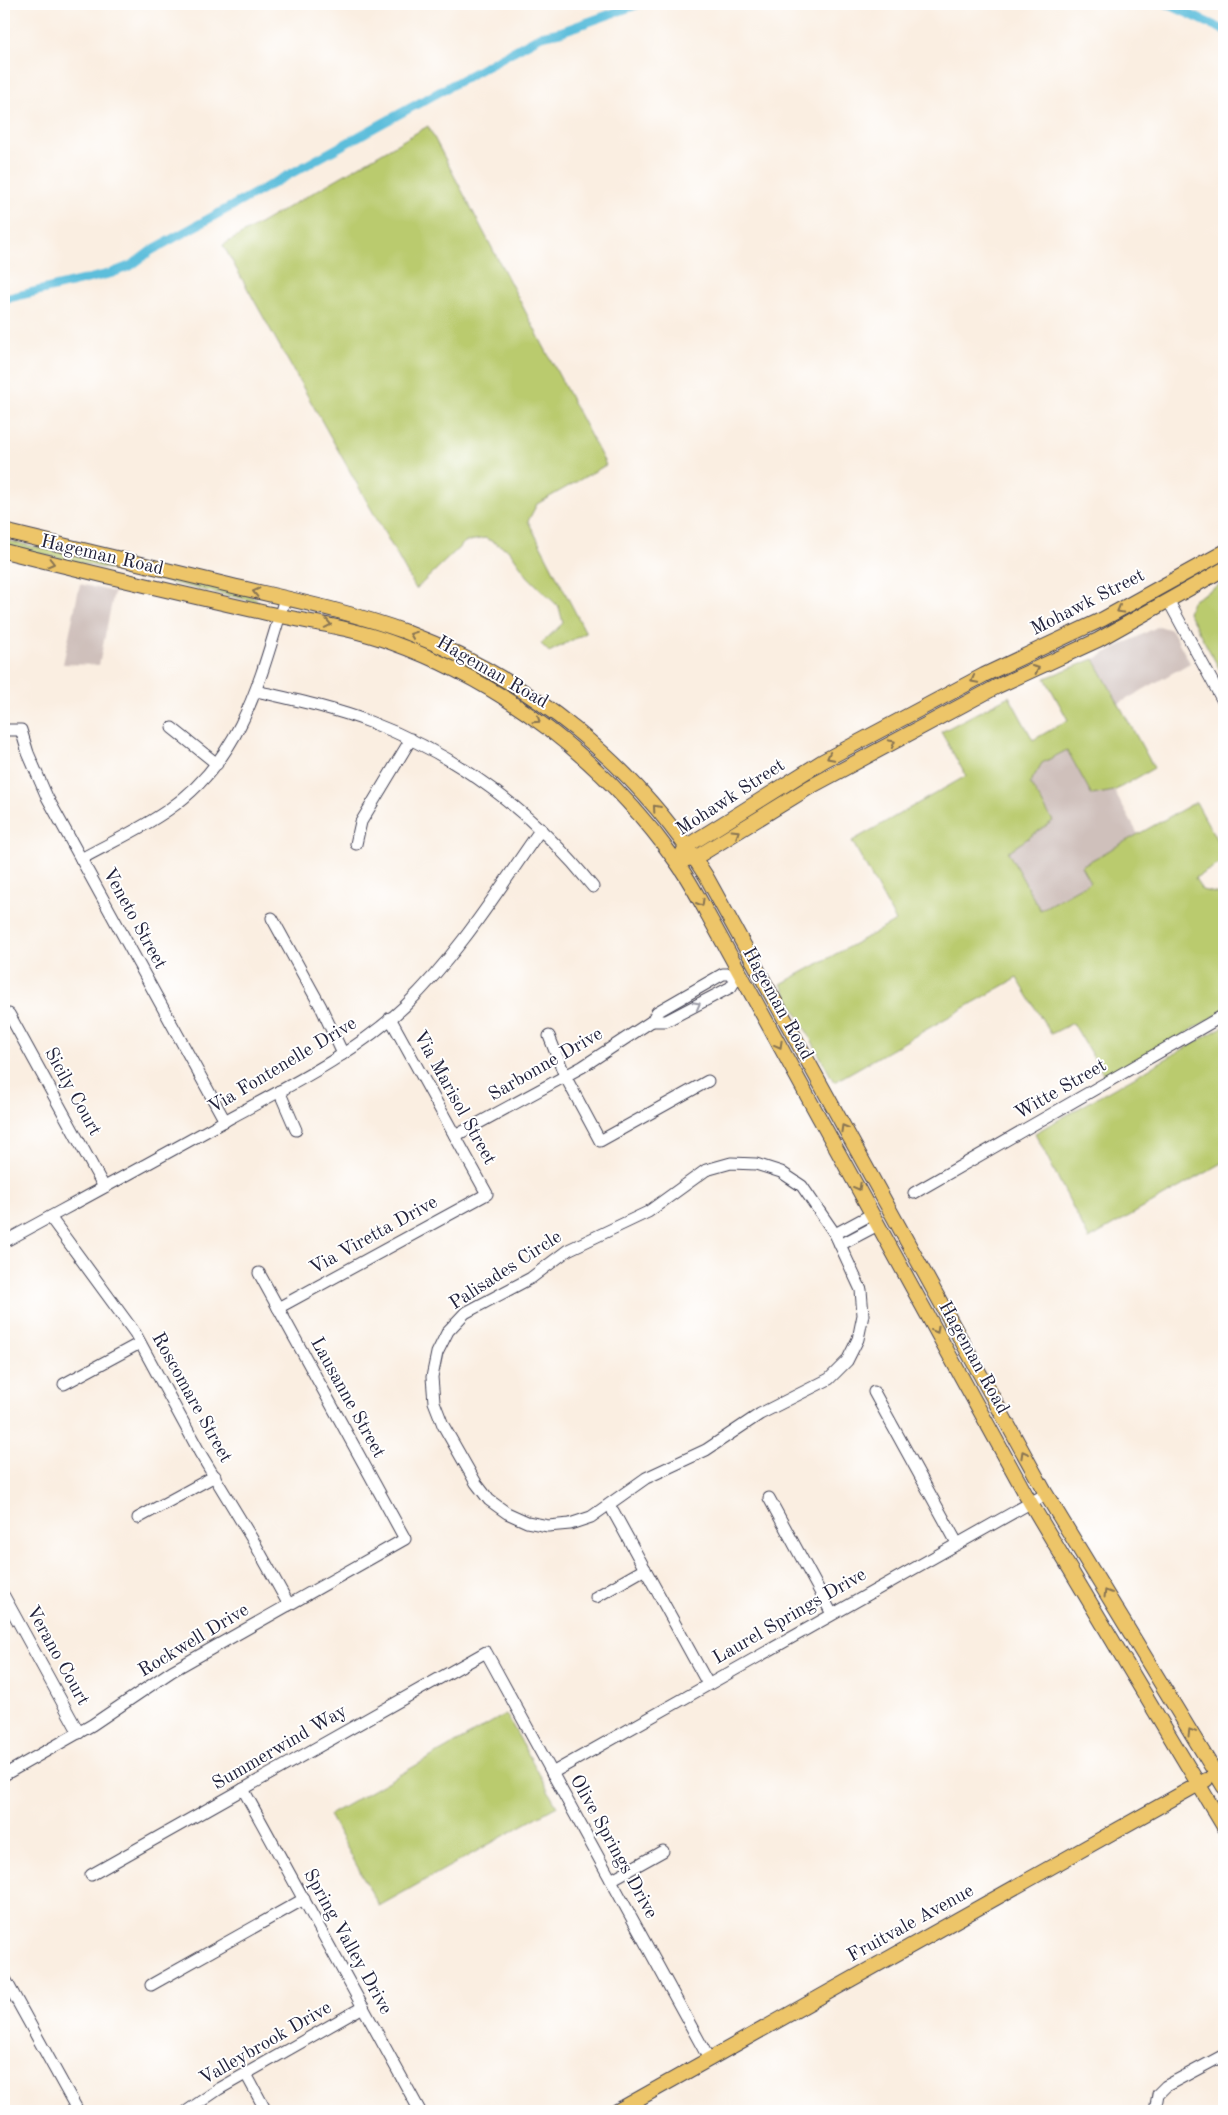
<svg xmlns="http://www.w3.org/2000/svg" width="1228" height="2115" font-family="'Old Standard TT',serif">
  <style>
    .industrial { fill: #cfc0bb }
    .green { fill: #bacb6e; stroke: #6e7654 }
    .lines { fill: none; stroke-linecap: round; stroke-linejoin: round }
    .canal { stroke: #5dbedb; stroke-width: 9 }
    .minor-casing { stroke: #424154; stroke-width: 13 }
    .major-casing { stroke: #424154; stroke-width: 16 }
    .minor { stroke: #fff; stroke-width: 11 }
    .major { stroke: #edc569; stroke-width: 14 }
    .oneway { stroke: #887452 }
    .oneway2 { stroke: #9c9ca7 }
    .labels { text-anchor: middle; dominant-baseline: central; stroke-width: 4; stroke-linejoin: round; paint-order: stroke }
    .street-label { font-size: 19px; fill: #22223b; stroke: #fff }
  </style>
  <rect width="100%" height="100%" fill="#fff"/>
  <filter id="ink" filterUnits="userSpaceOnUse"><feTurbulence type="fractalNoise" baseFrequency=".02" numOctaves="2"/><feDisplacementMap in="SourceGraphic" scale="10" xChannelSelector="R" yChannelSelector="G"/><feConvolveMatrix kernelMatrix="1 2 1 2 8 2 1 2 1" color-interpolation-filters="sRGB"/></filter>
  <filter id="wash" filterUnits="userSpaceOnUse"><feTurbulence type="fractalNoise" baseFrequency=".0096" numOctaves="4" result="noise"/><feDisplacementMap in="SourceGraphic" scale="20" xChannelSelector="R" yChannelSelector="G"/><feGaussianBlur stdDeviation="1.12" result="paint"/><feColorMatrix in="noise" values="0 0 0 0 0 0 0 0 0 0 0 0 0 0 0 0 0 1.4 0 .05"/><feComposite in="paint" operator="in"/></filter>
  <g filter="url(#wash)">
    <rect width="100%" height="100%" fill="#faeee1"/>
    <g class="industrial">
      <polygon points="80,584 114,592 99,665 63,664"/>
      <polygon points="1159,626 1172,630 1190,663 1118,704 1094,659"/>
      <polygon points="1067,750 1092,795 1114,791 1138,834 1082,866 1090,882 1040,910 1008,852 1053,821 1030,783 1042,763"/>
    </g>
    <g class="green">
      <polygon points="428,126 606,465 537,504 528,521 586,633 549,652 541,644 563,623 559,607 528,577 509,550 485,538 465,542 416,589 223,245"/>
      <polygon points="4,540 244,593 257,599 257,602 4,546"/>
      <polygon points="1224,582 1224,677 1188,612 1192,601"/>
      <polygon points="1094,659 1154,768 1114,791 1092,795 1067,750 1042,763 1030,783 1053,821 1008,852 1040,910 1090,882 1081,866 1196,802 1224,853 1224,861 1195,878 1202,890 1224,895 1224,1011 1106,1079 1073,1023 1051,1034 1017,978 834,1082 781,984 896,921 852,841 966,776 941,732 1009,696 1033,740 1068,720 1045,678"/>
      <polygon points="1224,1026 1224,1162 1089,1239 1035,1133"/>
      <polygon points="506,1714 557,1806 379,1906 329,1815"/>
    </g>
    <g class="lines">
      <g class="canal">
        <polyline points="1167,4 1224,30"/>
        <polyline points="4,299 112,273 132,265 152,250 541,36 560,32 639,4"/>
      </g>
    </g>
  </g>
  <g filter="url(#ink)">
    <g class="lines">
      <defs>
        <g id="minor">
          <polyline points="1168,600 1224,703"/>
          <path d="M 256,691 C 295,700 333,708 370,722 C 458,755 534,813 593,887"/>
          <polyline points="172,728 217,764"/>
          <polyline points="4,730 21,730 28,753 47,797 225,1121"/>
          <polyline points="356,844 361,822 411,739"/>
          <path d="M 81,859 C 110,843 141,829 168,810 C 242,759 260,680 285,598"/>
          <polyline points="272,918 321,1007 343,1054"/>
          <polyline points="9,1014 104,1187"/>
          <polyline points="652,1021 666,1021 731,987 739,974"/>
          <polyline points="549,1036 565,1076 600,1141 708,1081"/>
          <polyline points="279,1091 296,1130"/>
          <polyline points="455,1136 582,1067 652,1021 657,1012 723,974 739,974"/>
          <polygon points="731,1163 756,1164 781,1172 802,1186 835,1234 861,1290 863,1315 858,1339 847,1361 829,1379 760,1414 706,1450 646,1478 591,1517 570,1524 548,1526 527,1522 507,1513 489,1500 476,1483 443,1425 434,1402 432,1377 437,1353 448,1331 465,1313 531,1278 568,1250 648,1212 706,1170"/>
          <polyline points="914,1193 1224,1015"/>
          <polyline points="50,1217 135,1333 200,1453 254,1542 289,1605"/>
          <polyline points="835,1234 872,1214"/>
          <path d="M 4,1242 C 79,1201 155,1160 230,1118 C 291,1085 354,1054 405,1006 C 459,954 498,890 541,829"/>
          <polyline points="840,1245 878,1225"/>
          <polyline points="278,1308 487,1194 390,1018"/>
          <polyline points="64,1384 140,1343"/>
          <polyline points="874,1392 957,1543"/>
          <polyline points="769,1498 832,1614"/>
          <polyline points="613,1511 708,1684"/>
          <polyline points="138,1518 215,1476"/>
          <polyline points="4,1596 79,1733"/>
          <polyline points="596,1597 645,1569"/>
          <polyline points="552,1773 1046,1494"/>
          <polyline points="4,1775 92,1725 172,1671 405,1539 259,1273"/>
          <polyline points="243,1789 420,2111"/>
          <polyline points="91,1875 486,1652 709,2059"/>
          <polyline points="611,1880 663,1851"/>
          <polyline points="4,1977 78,2111"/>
          <polyline points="151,1985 304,1899"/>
          <polyline points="246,2074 266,2111"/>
          <polyline points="187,2111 219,2089 363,2007"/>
          <polyline points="1155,2111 1158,2094 1166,2086 1224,2055"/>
        </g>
        <g id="major">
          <path d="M 4,531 C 79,549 154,567 229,585 C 288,599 349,611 406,632 C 530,679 635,764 706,876 L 1046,1494 L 1224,1787"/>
          <path d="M 4,551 C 91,573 178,593 266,613 C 308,622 349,627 390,642 C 505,683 604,761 675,860 C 687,876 697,895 707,913 L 1030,1502 L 1224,1827"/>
          <polyline points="683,852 687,846 823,761 984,675 1103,619 1224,552"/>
          <polyline points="687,859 695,858 810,787 998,686 1098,640 1224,569"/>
          <polyline points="617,2111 1206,1780"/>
        </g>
      </defs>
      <use href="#minor" class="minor-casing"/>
      <use href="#major" class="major-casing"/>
      <use href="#minor" class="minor"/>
      <use href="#major" class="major"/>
    </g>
    <defs><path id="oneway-chevron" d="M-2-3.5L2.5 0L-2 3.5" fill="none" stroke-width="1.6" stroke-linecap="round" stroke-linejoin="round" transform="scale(1.25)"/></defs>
    <g class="oneway">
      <use href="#oneway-chevron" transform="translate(51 563) rotate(14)"/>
      <use href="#oneway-chevron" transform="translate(256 592) rotate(-167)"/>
      <use href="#oneway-chevron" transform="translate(1120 610) rotate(151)"/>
      <use href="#oneway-chevron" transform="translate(328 624) rotate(11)"/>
      <use href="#oneway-chevron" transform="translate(413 635) rotate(-159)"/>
      <use href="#oneway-chevron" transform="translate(1036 669) rotate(-25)"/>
      <use href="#oneway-chevron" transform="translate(974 680) rotate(152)"/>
      <use href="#oneway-chevron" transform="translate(537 720) rotate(34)"/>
      <use href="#oneway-chevron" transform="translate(892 743) rotate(-28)"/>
      <use href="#oneway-chevron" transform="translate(830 757) rotate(152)"/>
      <use href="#oneway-chevron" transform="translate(656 808) rotate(-131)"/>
      <use href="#oneway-chevron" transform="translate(736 833) rotate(-32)"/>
      <use href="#oneway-chevron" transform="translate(701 903) rotate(60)"/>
      <use href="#oneway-chevron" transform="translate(779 1045) rotate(61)"/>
      <use href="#oneway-chevron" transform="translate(844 1128) rotate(-120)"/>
      <use href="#oneway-chevron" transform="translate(858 1187) rotate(61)"/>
      <use href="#oneway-chevron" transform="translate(936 1330) rotate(61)"/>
      <use href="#oneway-chevron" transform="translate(1024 1454) rotate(-119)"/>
      <use href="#oneway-chevron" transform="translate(1107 1593) rotate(-121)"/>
      <use href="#oneway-chevron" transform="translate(1191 1732) rotate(-121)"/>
    </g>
    <use class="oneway2" href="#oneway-chevron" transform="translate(697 1005) rotate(-28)"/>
  </g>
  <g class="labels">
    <g class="street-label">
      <text transform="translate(102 556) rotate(13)">Hageman Road</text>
      <text transform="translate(1088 603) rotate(-27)">Mohawk Street</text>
      <text transform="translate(492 673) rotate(30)">Hageman Road</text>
      <text transform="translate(731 798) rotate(-33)">Mohawk Street</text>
      <text transform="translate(134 919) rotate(61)">Veneto Street</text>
      <text transform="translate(777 1004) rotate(61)">Hageman Road</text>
      <text transform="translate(546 1065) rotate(-30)">Sarbonne Drive</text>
      <text transform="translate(283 1066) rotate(-31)">Via Fontenelle Drive</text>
      <text transform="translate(1061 1090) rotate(-30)">Witte Street</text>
      <text transform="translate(72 1092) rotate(61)">Sicily Court</text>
      <text transform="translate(454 1098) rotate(61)">Via Marisol Street</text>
      <text transform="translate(374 1236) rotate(-29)">Via Viretta Drive</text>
      <text transform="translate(506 1271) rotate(-33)">Palisades Circle</text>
      <text transform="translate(973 1358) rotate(61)">Hageman Road</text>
      <text transform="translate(191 1398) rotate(61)">Roscomare Street</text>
      <text transform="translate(347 1398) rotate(61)">Lausanne Street</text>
      <text transform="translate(790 1617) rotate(-30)">Laurel Springs Drive</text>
      <text transform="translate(194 1641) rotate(-31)">Rockwell Drive</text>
      <text transform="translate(57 1656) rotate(61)">Verano Court</text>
      <text transform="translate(280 1748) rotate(-30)">Summerwind Way</text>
      <text transform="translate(613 1847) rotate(61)">Olive Springs Drive</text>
      <text transform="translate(911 1924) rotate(-29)">Fruitvale Avenue</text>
      <text transform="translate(347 1942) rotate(61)">Spring Valley Drive</text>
      <text transform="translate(266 2044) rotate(-30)">Valleybrook Drive</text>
    </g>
  </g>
  <rect width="1228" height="2115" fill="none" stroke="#fff" stroke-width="20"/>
</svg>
